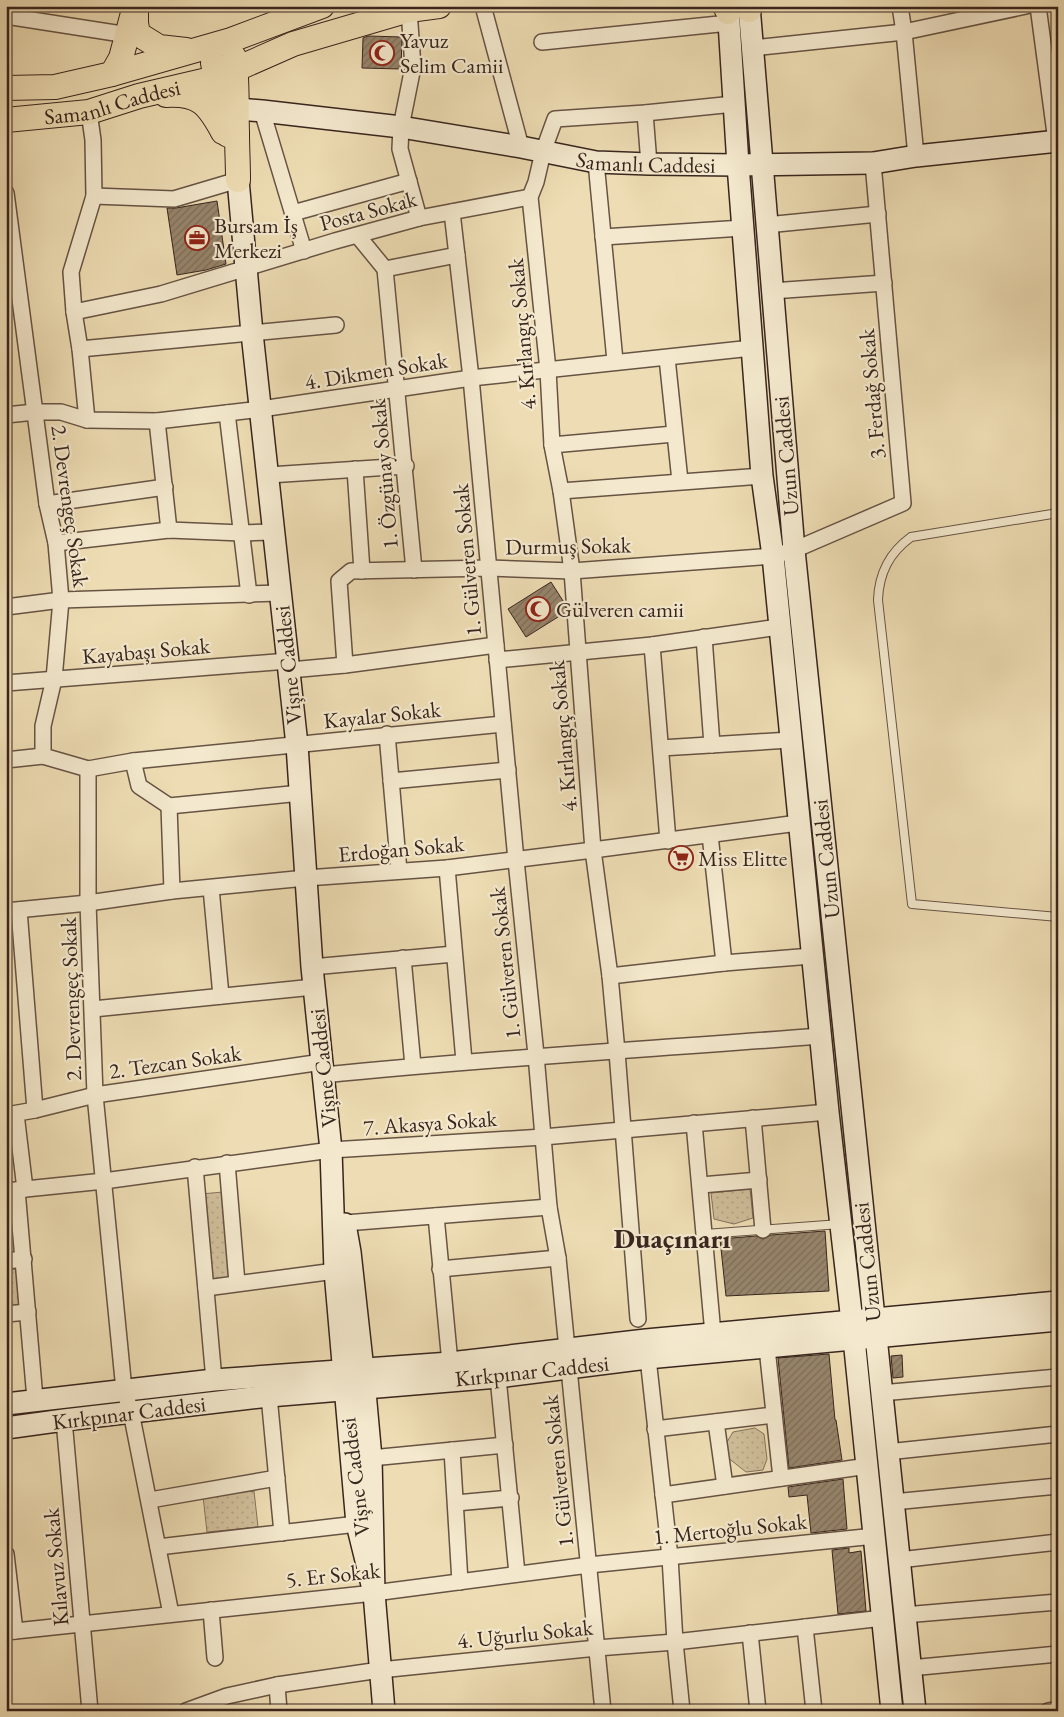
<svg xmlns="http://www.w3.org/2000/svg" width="1064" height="1717" font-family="'EB Garamond',serif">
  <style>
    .grass { fill: url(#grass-dots); stroke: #84725c }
    .building { fill: url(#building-hatch); stroke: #38251e }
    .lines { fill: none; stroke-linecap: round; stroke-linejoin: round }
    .service-casing { stroke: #665344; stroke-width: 10 }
    .minor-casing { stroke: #665344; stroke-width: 18 }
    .secondary-casing { stroke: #38251e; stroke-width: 24 }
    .primary-casing { stroke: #38251e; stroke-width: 26 }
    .service { stroke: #f4e9ce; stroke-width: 8 }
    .minor { stroke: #f4e9ce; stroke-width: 15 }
    .secondary { stroke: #f4e9ce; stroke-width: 21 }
    .primary { stroke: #eeddb4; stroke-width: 24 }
    .labels { text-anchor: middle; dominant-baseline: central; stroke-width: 4.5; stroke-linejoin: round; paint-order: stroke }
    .poi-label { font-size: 22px; fill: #38251e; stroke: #f4e9ce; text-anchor: start }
    .street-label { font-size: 22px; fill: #38251e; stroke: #f4e9ce }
    .district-label { font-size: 28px; font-weight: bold; fill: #38251e; stroke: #f4e9ce }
  </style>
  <defs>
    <pattern id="grass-dots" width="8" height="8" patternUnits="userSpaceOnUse" patternTransform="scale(1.25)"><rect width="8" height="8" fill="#cfbe9a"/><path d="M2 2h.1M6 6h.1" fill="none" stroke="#b2a384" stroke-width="1.8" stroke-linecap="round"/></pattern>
    <pattern id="building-hatch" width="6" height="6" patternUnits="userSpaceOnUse" patternTransform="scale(1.25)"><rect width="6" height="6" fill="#97856c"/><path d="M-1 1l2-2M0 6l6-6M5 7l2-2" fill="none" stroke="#7c6d58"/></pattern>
  </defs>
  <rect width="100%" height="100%" fill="#eeddb4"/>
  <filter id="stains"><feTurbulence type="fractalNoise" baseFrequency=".004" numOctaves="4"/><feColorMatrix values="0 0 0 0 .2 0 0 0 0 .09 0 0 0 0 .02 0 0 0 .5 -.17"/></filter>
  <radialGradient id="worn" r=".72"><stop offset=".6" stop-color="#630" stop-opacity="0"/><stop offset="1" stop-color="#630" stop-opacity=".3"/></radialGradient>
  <g class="grass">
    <polygon points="750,1189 753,1218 734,1224 714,1219 711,1193"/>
    <polygon points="223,1192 231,1280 210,1282 201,1194"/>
    <polygon points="16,1269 19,1305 6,1307 6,1270"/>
    <polygon points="755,1428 764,1434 767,1459 763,1470 746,1472 727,1457 727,1442 733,1432"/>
    <polygon points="254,1491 258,1527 207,1532 203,1496"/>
  </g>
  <g class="building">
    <polygon points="368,36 402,37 401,69 362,68 363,38"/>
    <polygon points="217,201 226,264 206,270 177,275 167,208 176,208"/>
    <polygon points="551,582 565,604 566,612 526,637 508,609"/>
    <polygon points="825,1231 829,1291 726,1296 720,1239 756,1236 763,1239 771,1235"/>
    <polygon points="829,1354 835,1420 836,1420 842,1460 789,1468 778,1358"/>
    <polygon points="902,1355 903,1377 893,1378 891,1356"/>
    <polygon points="843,1479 847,1529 811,1533 807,1495 789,1497 788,1487"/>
    <polygon points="849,1548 849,1553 861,1551 866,1611 838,1614 832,1550"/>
  </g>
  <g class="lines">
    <defs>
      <g id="service">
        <path d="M 1058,513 L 911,537 C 889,553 879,573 878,600 L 912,904 L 1058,917"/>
        <polyline points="705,1234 840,1224"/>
      </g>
      <g id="minor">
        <polyline points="483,6 521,147"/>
        <polyline points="900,6 904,32 916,156"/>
        <polyline points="1038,6 1056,141"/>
        <polyline points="409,10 413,67 401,127 400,149 419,218"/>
        <polyline points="6,16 128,35 134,34"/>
        <polyline points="542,42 729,23"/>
        <polyline points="752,48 904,32 1026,6"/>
        <polyline points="262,111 304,251"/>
        <polyline points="645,113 649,164"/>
        <polyline points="596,162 615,361"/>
        <polyline points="6,193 47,504 56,543 61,600 54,679 43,726 43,756 88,769 88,903 95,1095 124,1390 131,1412 171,1614"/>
        <polyline points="94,196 174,199 238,180"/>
        <polyline points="452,212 471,378 516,860 536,1055 549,1207 558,1258 603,1711"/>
        <polyline points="293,213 409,181"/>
        <polyline points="766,225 878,214"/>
        <polyline points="358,236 385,269 414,570"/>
        <polyline points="603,237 743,228"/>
        <polyline points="385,269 457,255"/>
        <polyline points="772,291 884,283"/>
        <polyline points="74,312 161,294 335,241 419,218 530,197"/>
        <polyline points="80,349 336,325"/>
        <polyline points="667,358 680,481"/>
        <polyline points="227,413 249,595"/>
        <polyline points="6,415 35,412 61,412 87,420 157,421 261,409 471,378 752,348"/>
        <polyline points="87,420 80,349 74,312 71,272 94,196 93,140 89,112"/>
        <polyline points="157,421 169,530"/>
        <polyline points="552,445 674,434"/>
        <polyline points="355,469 362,571"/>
        <polyline points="269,475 406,466"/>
        <polyline points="561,491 762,476"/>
        <polyline points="47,504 165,487"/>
        <polyline points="56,543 169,530 242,533 273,532"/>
        <polyline points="6,607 61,600 280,593"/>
        <polyline points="704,637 712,745"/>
        <polyline points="652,645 668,841"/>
        <polyline points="497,660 652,645 779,627"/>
        <polyline points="345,665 339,581 351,571 489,568 572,571 773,556 794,550 903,503 873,163"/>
        <polyline points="290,670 345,665 496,645"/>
        <polyline points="6,683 288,661"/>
        <polyline points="387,734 399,871"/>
        <polyline points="661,748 790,740"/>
        <polyline points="6,760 43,756"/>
        <polyline points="133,761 139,786 169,806 172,891"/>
        <polyline points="88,769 133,761 503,724"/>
        <polyline points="391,781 508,770"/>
        <polyline points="169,806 301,793"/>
        <polyline points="710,835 724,963"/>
        <polyline points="447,868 464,1061"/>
        <polyline points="211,888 221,996"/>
        <polyline points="19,910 35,1110"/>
        <polyline points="6,911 88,903 172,891 306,878 447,868 593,850 798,823"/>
        <polyline points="403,958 413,1066"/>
        <polyline points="312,967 454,954"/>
        <polyline points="610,976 724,963 812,956"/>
        <polyline points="93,1009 314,987"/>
        <path d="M 324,1075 C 489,1058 655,1049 820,1036"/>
        <polyline points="16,1114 25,1189"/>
        <polyline points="6,1115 35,1110 95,1095 322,1062"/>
        <polyline points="753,1118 763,1230"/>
        <polyline points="694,1123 713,1334"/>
        <polyline points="227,1163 237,1283"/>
        <polyline points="195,1167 214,1380"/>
        <polyline points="701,1185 759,1180"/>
        <polyline points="17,1190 35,1399"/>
        <polyline points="6,1191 104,1181 331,1150 543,1137 828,1112"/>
        <polyline points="436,1216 450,1363"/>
        <polyline points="345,1223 549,1207"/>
        <polyline points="6,1261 24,1259"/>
        <polyline points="440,1269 558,1258"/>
        <polyline points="206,1288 335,1271"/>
        <polyline points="6,1314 28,1312"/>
        <polyline points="638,1319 617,1052 610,976 593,850 572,571 561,491 552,445 548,370 530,197 536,182 543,152 555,119 645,113 734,104"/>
        <polyline points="767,1348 781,1478"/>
        <polyline points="647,1349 670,1557 675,1642 682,1711"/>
        <polyline points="497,1367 517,1574"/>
        <polyline points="881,1393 1058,1377"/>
        <polyline points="269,1396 282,1533"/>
        <polyline points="64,1420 90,1711"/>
        <polyline points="716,1422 725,1486"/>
        <polyline points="655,1429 774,1415"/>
        <polyline points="452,1450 460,1582"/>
        <polyline points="887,1452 1058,1434"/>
        <polyline points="371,1458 505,1445"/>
        <polyline points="663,1495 868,1466"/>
        <polyline points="150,1500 277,1478"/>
        <polyline points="893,1502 1058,1486"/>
        <polyline points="456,1503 511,1498"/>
        <polyline points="158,1547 357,1524"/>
        <polyline points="6,1554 15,1631"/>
        <polyline points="899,1560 1058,1542"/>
        <polyline points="211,1610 215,1658"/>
        <polyline points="904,1615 1058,1602"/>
        <polyline points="805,1627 814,1711"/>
        <polyline points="6,1632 374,1593 589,1565 875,1536"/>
        <polyline points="750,1633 758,1711"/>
        <polyline points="910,1668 1058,1654"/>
        <polyline points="277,1685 279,1711"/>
        <polyline points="186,1711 227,1696 277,1685 380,1670 597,1648 675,1642 883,1618"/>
        <polyline points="1048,1711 1058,1709"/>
      </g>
      <g id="secondary">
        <polyline points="728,6 738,165 762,476 773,556 828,1112 854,1339 892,1711"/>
        <polyline points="749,6 794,550 915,1711"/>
        <path id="s1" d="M 238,109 L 262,111 L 401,127 L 521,147 L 596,162 L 649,164 L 738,165 L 873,163 L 916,156 L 1058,141"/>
        <polyline points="238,180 252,333 297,745 312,967 331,1150 335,1271 357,1524 374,1593"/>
        <polyline points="345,1224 350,1252 363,1370 371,1458 374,1593 384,1711"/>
        <polyline points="6,1404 214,1380 450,1363 646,1340 1058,1302"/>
        <polyline points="6,1428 64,1420 269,1396 498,1377 647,1358 1058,1320"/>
      </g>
      <g id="primary">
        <polyline points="136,6 136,23 138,34 159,47 186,50"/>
        <polyline points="725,6 728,12"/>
        <polyline points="749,10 750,6"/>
        <path d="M 234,57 C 238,83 236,107 237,132 C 237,148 238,164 238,180"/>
        <polyline points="213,63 228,135"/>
        <polyline points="112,74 121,58 133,13"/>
        <polyline points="6,88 55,87 112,74 231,40 322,6"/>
        <path d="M 166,95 C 199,93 208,104 223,132"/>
        <path id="s2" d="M 6,120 L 89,112 L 139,96 L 216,78 L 293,44 L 409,10 L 439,6"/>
      </g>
    </defs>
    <use href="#service" class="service-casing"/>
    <use href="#minor" class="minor-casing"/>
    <use href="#secondary" class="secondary-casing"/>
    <use href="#primary" class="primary-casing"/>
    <use href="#service" class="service"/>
    <use href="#minor" class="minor"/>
    <use href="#secondary" class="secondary"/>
    <use href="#primary" class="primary"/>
  </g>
  <defs>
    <symbol id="mosque-ring" viewBox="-11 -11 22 22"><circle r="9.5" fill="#f4e9ce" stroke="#8f2418" stroke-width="1.5"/><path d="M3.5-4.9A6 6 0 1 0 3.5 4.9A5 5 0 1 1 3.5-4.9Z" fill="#8f2418"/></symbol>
    <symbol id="office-ring" viewBox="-11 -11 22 22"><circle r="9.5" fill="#f4e9ce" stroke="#8f2418" stroke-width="1.5"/><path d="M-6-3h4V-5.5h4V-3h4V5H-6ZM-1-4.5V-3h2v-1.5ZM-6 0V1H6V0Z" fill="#8f2418"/></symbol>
    <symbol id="supermarket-ring" viewBox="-11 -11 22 22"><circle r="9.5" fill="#f4e9ce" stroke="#8f2418" stroke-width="1.5"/><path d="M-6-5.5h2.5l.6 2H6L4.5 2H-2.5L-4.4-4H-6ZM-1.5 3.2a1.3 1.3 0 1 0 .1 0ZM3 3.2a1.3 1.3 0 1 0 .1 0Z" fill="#8f2418"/></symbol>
  </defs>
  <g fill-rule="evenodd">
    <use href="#mosque-ring" x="368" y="39" width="28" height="28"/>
    <use href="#office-ring" x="183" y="224" width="28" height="28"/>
    <use href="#mosque-ring" x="524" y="595" width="28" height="28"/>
    <use href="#supermarket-ring" x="667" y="844" width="28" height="28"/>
  </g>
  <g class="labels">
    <g class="poi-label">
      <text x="400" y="40">Yavuz<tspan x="400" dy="25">Selim Camii</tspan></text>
      <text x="214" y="225">Bursam İş<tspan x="214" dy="25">Merkezi</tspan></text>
      <text x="556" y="609">Gülveren camii</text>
      <text x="698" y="858">Miss Elitte</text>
    </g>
    <g class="street-label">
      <text stroke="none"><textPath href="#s2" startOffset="108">Samanlı Caddesi</textPath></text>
      <text stroke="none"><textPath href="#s1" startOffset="412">Samanlı Caddesi</textPath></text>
      <text transform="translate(368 211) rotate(-15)">Posta Sokak</text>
      <text transform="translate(522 334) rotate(-95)">4. Kırlangıç Sokak</text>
      <text transform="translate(376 371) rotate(-9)">4. Dikmen Sokak</text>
      <text transform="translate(872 394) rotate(-95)">3. Ferdağ Sokak</text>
      <text transform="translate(786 456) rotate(-95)">Uzun Caddesi</text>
      <text transform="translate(384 474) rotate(-95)">1. Özgünay Sokak</text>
      <text transform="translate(70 506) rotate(82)">2. Devrengeç Sokak</text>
      <text transform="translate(568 546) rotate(-1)">Durmuş Sokak</text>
      <text transform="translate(467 560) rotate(-95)">1. Gülveren Sokak</text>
      <text transform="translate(146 651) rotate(-5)">Kayabaşı Sokak</text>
      <text transform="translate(288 665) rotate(-96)">Vişne Caddesi</text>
      <text transform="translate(382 715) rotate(-6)">Kayalar Sokak</text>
      <text transform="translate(563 736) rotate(-95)">4. Kırlangıç Sokak</text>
      <text transform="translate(401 849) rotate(-5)">Erdoğan Sokak</text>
      <text transform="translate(826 859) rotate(-96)">Uzun Caddesi</text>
      <text transform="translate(505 963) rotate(-96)">1. Gülveren Sokak</text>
      <text transform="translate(71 999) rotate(-92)">2. Devrengeç Sokak</text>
      <text transform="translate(175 1062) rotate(-8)">2. Tezcan Sokak</text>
      <text transform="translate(323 1068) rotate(-96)">Vişne Caddesi</text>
      <text transform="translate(430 1123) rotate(-4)">7. Akasya Sokak</text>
      <text transform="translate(867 1262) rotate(-96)">Uzun Caddesi</text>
      <text transform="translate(532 1371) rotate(-6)">Kırkpınar Caddesi</text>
      <text transform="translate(129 1413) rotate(-7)">Kırkpınar Caddesi</text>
      <text transform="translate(558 1471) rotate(-96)">1. Gülveren Sokak</text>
      <text transform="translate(355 1477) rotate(-97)">Vişne Caddesi</text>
      <text transform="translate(730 1529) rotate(-6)">1. Mertoğlu Sokak</text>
      <text transform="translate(56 1567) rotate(-95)">Kılavuz Sokak</text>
      <text transform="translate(333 1575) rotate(-6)">5. Er Sokak</text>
      <text transform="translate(525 1634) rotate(-6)">4. Uğurlu Sokak</text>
    </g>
    <g class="district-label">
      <text x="672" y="1238">Duaçınarı</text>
    </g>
  </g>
  <rect width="1064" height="1717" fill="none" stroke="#eeddb4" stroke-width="25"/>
  <rect x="8" y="8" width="1049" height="1702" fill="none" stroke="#38251e" stroke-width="2.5"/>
  <rect x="12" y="12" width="1039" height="1692" fill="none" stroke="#38251e"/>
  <rect width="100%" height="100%" filter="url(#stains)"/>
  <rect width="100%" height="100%" fill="url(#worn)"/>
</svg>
